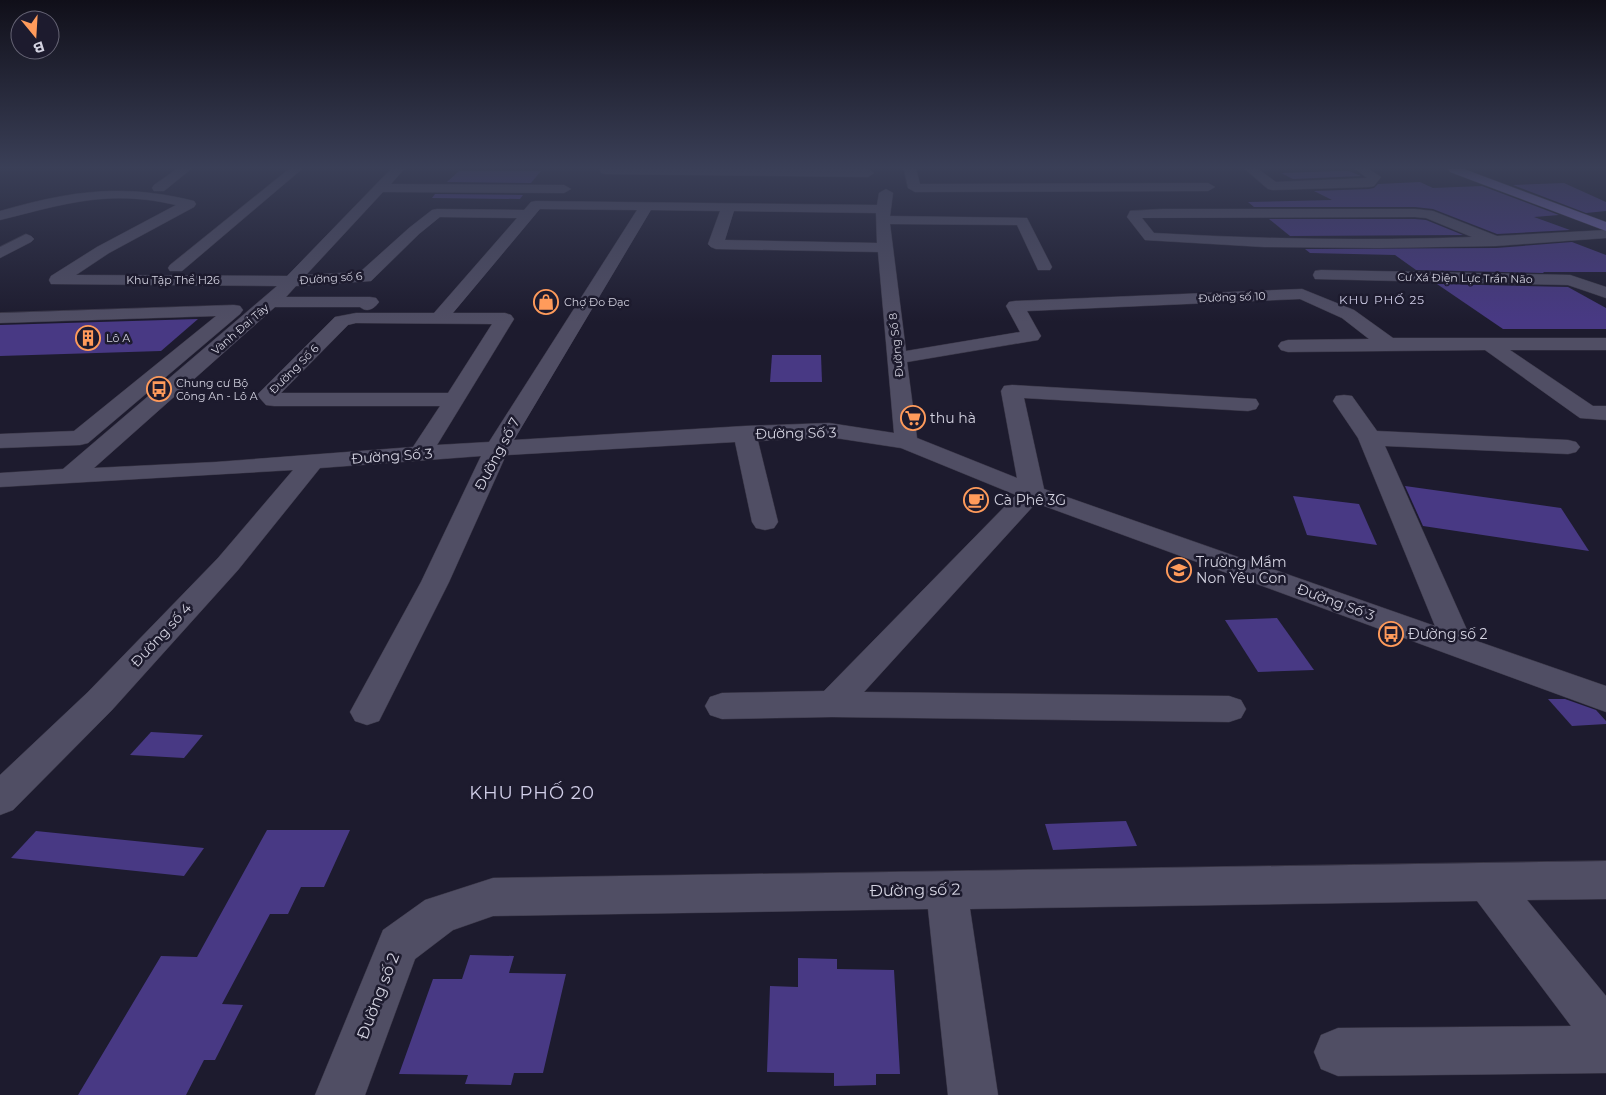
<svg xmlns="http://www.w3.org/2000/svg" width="1606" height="1095" font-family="Montserrat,sans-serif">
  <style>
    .building { fill: #483984 }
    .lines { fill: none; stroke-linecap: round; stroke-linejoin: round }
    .minor-casing { stroke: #393646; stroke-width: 1 }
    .major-casing { stroke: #393646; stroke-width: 1 }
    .minor { fill: #504e64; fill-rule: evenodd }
    .major { fill: #7064ac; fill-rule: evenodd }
    .labels { text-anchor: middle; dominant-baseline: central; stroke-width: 5; stroke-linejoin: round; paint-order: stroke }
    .far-street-label { font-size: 11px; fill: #d3d2e0; stroke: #1d1b2e }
    .far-poi-label { font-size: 11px; fill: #d3d2e0; stroke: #1d1b2e; text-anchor: start }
    .far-neighbourhood-label { font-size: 12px; letter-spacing: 1px; fill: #d1cfe9; stroke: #1d1b2e }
    .poi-label { font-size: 14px; fill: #d3d2e0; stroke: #1d1b2e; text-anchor: start }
    .street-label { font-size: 14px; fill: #d3d2e0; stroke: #1d1b2e }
    .near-street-label { font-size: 16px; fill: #d3d2e0; stroke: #1d1b2e }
    .near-neighbourhood-label { font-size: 18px; letter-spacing: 1px; fill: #d1cfe9; stroke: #1d1b2e }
  </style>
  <rect width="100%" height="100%" fill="#1d1b2e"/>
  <g class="building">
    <polygon points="459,171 541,171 531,183 447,182"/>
    <polygon points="1338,171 1349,171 1361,176 1293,179 1281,173"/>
    <polygon points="1420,182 1433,188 1482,186 1559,215 1534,217 1570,230 1497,234 1433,209 1415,207 1254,207 1248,202 1332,200 1314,191 1369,189 1374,188 1378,184"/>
    <polygon points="1564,183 1606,202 1606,211 1586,213 1513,185"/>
    <polygon points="435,194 523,195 520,199 432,198"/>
    <polygon points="1269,219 1415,219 1426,220 1463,235 1290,236"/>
    <polygon points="1572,242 1606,255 1606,272 1543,272 1544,273 1416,270 1395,255 1310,253 1305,249 1496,248"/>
    <polygon points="1437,284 1568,287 1606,308 1606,329 1503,329"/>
    <polygon points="198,319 161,351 0,356 0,325"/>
    <polygon points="772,355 821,355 822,382 770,382"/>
    <polygon points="1405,486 1561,508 1589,551 1423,526"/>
    <polygon points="1293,496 1359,504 1377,545 1307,535"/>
    <polygon points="1277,618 1314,670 1258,672 1225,620"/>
    <polygon points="1548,699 1565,699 1596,710 1606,721 1606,724 1572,726"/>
    <polygon points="151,732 203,735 184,758 130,755"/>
    <polygon points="1126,821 1137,846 1053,850 1045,824"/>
    <polygon points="267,830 350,830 324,887 301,887 288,914 270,914 222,1004 243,1005 215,1060 204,1060 186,1095 78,1095 161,956 197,957"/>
    <polygon points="36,831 204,848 184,876 11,858"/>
    <polygon points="470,955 514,956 509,973 566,974 543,1073 514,1073 511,1085 465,1084 468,1075 399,1074 433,979 462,979"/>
    <polygon points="798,958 837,959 837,969 894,970 900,1074 876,1074 876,1085 834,1086 834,1073 767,1072 770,986 798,987"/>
  </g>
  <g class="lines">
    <defs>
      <g id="minor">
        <polygon points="177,169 191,169 164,191 154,191 152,188 154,185"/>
        <polygon points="289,169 302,169 182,271 170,271 168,268 170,265"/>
        <path d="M 391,169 L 404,169 L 391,184 L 564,185 L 571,189 L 564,193 L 383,192 L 306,275 L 360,272 L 409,228 L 432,210 L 437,209 L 524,210 L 531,202 L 536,201 L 877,205 L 879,193 L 886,189 L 893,193 L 890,216 L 1027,218 L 1052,267 L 1050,270 L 1038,270 L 1017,225 L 890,224 L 906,351 L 1020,332 L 1006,306 L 1009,302 L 1015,301 L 1302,289 L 1354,310 L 1393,338 L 1606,338 L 1606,350 L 1510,350 L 1593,406 L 1606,406 L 1606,420 L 1580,418 L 1485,350 L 1288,352 L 1281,350 L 1278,346 L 1281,342 L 1288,340 L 1369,339 L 1342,318 L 1300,299 L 1027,311 L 1041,336 L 1038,340 L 907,362 L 917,438 L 1017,478 L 1001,391 L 1004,386 L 1012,385 L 1256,399 L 1259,404 L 1256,409 L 1248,411 L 1024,398 L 1044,489 L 1435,626 L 1358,438 L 1333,401 L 1336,396 L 1344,395 L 1352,396 L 1377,431 L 1568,440 L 1576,442 L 1580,447 L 1576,452 L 1568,454 L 1385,446 L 1471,639 L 1606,686 L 1606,712 L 1036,503 L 864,692 L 1229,696 L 1241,700 L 1246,709 L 1241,718 L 1229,722 L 832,717 L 722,719 L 710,715 L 705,706 L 710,697 L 722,693 L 824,691 L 1016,495 L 901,448 L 829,437 L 758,441 L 778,522 L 774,528 L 765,530 L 756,528 L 752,522 L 735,442 L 506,455 L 449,582 L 379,721 L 367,725 L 355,721 L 350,712 L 421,582 L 481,456 L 320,468 L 238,570 L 112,710 L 13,810 L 0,815 L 0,775 L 88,692 L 218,558 L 293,470 L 0,487 L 0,473 L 63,469 L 277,286 L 51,284 L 49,280 L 51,276 L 97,247 L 176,205 C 109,189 64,204 0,220 L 0,211 C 70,191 122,183 194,201 L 196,204 L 194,207 L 109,253 L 76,275 L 287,276 ZM 540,209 L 637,210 L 489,442 L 437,445 L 514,319 L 511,315 L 505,313 L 453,313 ZM 651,210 L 720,211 L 708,244 L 711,247 L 716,249 L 878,252 L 894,433 L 829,423 L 745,426 L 514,440 ZM 734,211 L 876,213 L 877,243 L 725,240 ZM 440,217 L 517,218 L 434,313 L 356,313 L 335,317 L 257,395 L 266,405 L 274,406 L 440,406 L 413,447 L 216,462 L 94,468 L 275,307 L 360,307 C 367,313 374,309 379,302 L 376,298 L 370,297 L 286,297 L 296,286 L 371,281 L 419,234 ZM 356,323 L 492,324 L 448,393 L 281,393 L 348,325 Z"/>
        <polygon points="600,169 868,169 874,173 868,177 605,174 601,173"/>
        <polygon points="904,169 916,169 920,184 1208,183 1215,187 1208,191 915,192 908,188"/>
        <polygon points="1245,169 1258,169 1276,182 1367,178 1355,169 1369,169 1381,177 1374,186 1369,187 1273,190 1268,189"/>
        <path d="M 1162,209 L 1415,209 L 1433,211 L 1497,236 L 1606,230 L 1606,238 L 1496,246 L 1378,248 L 1264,247 L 1145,240 L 1127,217 L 1130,211 ZM 1415,217 L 1426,218 L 1472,237 C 1366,241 1260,239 1154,233 L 1142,218 Z"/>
        <polygon points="26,234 31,236 34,239 31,242 0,258 0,247"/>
        <polygon points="1321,270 1570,275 1606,287 1606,298 1568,285 1315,279 1313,275 1315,271"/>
        <polygon points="234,305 240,306 243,310 240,314 88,443 80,445 0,448 0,434 74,431 216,316 0,323 0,313"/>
        <polygon points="1606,861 1606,899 1527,900 1606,996 1606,1073 1338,1076 1321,1069 1314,1052 1321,1035 1338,1028 1571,1026 1477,901 970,909 998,1095 948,1095 928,909 493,916 453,930 415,959 365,1095 315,1095 383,930 425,900 493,878"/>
      </g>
      <polygon id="major" points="1448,169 1464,169 1606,222 1606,231 1450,172"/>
    </defs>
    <use href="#minor" class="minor-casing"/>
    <use href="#major" class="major-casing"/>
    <use href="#minor" class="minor"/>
    <use href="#major" class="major"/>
  </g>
  <linearGradient id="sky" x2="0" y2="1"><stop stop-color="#100f19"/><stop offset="0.52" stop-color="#3a3f57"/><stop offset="1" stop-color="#3a3f57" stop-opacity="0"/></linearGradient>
  <rect width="1606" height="322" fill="url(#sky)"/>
  <defs>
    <symbol id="shop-ring" viewBox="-11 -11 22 22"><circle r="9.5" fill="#1d1b2e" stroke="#ff9b5b" stroke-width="1.5"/><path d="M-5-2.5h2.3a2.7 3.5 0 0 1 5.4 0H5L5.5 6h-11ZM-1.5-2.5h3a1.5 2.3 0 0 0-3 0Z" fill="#ff9b5b"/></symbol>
    <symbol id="building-ring" viewBox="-11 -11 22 22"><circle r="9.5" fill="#1d1b2e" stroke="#ff9b5b" stroke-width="1.5"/><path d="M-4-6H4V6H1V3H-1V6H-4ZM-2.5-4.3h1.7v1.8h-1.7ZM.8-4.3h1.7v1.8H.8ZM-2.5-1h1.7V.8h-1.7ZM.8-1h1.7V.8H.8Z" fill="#ff9b5b"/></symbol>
    <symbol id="bus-ring" viewBox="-11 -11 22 22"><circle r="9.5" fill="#1d1b2e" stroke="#ff9b5b" stroke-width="1.5"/><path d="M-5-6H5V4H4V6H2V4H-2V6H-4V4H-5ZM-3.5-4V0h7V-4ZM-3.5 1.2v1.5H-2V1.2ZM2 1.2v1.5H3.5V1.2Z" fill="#ff9b5b"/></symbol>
    <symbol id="supermarket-ring" viewBox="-11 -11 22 22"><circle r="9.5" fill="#1d1b2e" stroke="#ff9b5b" stroke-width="1.5"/><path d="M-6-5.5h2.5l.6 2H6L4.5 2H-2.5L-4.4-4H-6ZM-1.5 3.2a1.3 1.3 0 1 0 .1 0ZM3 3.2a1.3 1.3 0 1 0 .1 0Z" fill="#ff9b5b"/></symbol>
    <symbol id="cafe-ring" viewBox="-11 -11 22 22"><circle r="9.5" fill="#1d1b2e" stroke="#ff9b5b" stroke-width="1.5"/><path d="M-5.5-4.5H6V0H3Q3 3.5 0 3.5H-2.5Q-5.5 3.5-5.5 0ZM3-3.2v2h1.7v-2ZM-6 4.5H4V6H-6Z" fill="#ff9b5b"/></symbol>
    <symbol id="school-ring" viewBox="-11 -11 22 22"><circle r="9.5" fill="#1d1b2e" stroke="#ff9b5b" stroke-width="1.5"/><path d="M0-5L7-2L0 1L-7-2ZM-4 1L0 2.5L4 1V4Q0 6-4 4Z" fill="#ff9b5b"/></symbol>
  </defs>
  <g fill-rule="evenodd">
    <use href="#shop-ring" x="532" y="288" width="28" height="28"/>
    <use href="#building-ring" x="74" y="324" width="28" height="28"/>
    <use href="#bus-ring" x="145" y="375" width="28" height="28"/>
    <use href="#supermarket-ring" x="899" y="404" width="28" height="28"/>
    <use href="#cafe-ring" x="962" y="486" width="28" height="28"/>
    <use href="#school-ring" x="1165" y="556" width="28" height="28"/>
    <use href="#bus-ring" x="1377" y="620" width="28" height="28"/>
  </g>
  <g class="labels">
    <g class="far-street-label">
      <text transform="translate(331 278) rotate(-4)">Đường số 6</text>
      <text transform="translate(1465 278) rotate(1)">Cư Xá Điện Lực Trần Não</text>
      <text x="173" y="280">Khu Tập Thể H26</text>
      <text transform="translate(1232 297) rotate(-2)">Đường số 10</text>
      <text transform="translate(240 329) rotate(-41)">Vành Đai Tây</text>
      <text transform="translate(896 345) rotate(-96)">Đường Số 8</text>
      <text transform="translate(294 369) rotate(-45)">Đường Số 6</text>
    </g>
    <g class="far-poi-label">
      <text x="564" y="302">Chợ Đo Đạc</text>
      <text x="106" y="338">Lô A</text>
      <text x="176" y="383">Chung cư Bộ<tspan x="176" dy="13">Công An - Lô A</tspan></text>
    </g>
    <g class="far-neighbourhood-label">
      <text x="1382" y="299">KHU PHỐ 25</text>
    </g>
    <g class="poi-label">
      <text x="930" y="418">thu hà</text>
      <text x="994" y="500">Cà Phê 3G</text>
      <text x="1196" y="562">Trường Mầm<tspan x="1196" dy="16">Non Yêu Con</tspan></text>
      <text x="1408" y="634">Đường số 2</text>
    </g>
    <g class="street-label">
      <text transform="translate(796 433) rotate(-1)">Đường Số 3</text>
      <text transform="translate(497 454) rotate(-62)">Đường số 7</text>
      <text transform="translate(392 456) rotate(-4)">Đường Số 3</text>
      <text transform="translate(1336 602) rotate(20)">Đường Số 3</text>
      <text transform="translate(161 635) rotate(-47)">Đường số 4</text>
    </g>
    <g class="near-street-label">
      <text transform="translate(915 890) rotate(-1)">Đường số 2</text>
      <text transform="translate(378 996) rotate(-69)">Đường số 2</text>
    </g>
    <g class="near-neighbourhood-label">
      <text x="532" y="793">KHU PHỐ 20</text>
    </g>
  </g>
  <g transform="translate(35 35) rotate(162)"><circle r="24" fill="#1d1b2e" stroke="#666475"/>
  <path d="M0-4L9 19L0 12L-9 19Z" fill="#ff9b5b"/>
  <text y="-8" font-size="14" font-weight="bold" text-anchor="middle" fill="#d3d2e0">B</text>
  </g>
</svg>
